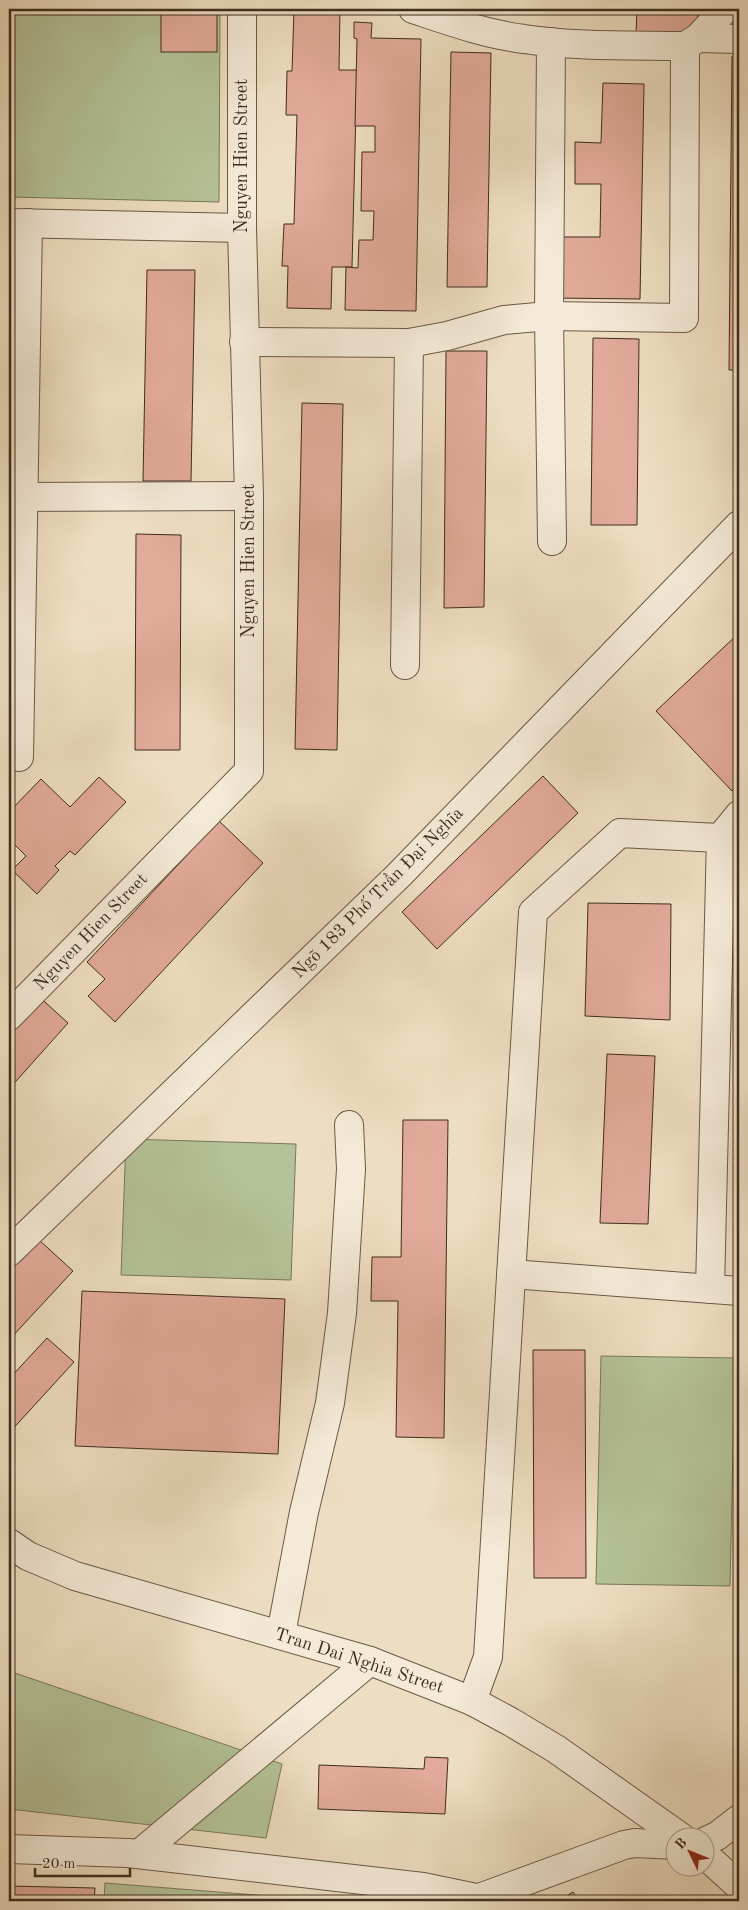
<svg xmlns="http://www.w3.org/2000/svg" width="748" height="1910" font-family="'Old Standard TT',serif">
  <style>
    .green { fill: #b4c297; stroke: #79785a }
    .building { fill: #e2aa99; stroke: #3e2d1e }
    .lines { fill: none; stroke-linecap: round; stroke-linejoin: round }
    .minor-casing { stroke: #6a5947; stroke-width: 30 }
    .minor { stroke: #f4ead7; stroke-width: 28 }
    .labels { text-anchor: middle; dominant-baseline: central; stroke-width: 4.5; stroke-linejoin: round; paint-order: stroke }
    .street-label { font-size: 18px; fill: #3e2d1e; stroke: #f4ead7 }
  </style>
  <rect width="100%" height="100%" fill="#eedec1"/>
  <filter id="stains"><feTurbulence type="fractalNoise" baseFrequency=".004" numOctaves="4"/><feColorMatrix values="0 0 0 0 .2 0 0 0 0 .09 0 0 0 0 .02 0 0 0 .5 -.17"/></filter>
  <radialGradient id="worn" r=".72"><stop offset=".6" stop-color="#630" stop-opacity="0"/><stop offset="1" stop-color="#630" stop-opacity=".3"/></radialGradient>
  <g class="green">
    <polygon points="9,9 220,9 219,202 9,197"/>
    <polygon points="126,1139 296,1144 291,1280 121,1275"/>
    <polygon points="601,1356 735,1358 730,1586 596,1584"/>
    <polygon points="9,1671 282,1764 266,1838 9,1809"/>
    <polygon points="105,1883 331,1901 104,1901"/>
  </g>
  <g class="building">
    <rect x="161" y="9" width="56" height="43"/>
    <polygon points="294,9 340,9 339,70 357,70 352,267 332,267 331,309 287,308 288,266 282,266 284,224 294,224 297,115 286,115 287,71 292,71"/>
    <polygon points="637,9 698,9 697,27 684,36 636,34"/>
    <polygon points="354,22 372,23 371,38 421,39 416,311 345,310 346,267 358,268 359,240 373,240 374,211 361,211 362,152 375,152 375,126 355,126 357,39 354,38"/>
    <polygon points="451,52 491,53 487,287 447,287"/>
    <polygon points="732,56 739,56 739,370 729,370"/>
    <polygon points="603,83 644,84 640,299 552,298 553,237 600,237 601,184 575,184 575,142 601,143"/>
    <polygon points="147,270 195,270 191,481 143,481"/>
    <polygon points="593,338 639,339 637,525 591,525"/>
    <polygon points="446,351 487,351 484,607 444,608"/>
    <polygon points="302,403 343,404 337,750 295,749"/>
    <polygon points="136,534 181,535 180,750 135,750"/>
    <polygon points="739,633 739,705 733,711 739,718 739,784 732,791 656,711"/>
    <polygon points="543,776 578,813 437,949 402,912"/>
    <polygon points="99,777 126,802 75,855 70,851 55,866 59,870 37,894 12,870 26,856 9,839 9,812 41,779 70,807"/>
    <polygon points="219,821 263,863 115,1022 88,996 105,979 87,962"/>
    <polygon points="588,903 671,904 670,1020 585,1016"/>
    <polygon points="35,993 68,1023 9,1089 9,1022"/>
    <polygon points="607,1054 655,1056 648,1224 600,1223"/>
    <polygon points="403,1120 448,1120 444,1438 396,1437 398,1301 371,1301 372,1257 401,1257"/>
    <polygon points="38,1239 73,1271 9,1340 9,1271"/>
    <polygon points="82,1291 285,1299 278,1454 75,1446"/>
    <polygon points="47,1338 74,1362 9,1433 9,1379"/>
    <polygon points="533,1350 585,1350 586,1578 534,1578"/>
    <polygon points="425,1757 448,1758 445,1814 318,1809 319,1765 424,1769"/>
    <polygon points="9,1886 95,1888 94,1901 9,1901"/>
    <polygon points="573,1892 579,1901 558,1901"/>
  </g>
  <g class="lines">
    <defs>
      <g id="minor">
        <path d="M 413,9 C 449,21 485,34 524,39 C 577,47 632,45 685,46 L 698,38 L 725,9"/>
        <polyline points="698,38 739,39"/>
        <polyline points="551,42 549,316 552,541"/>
        <polyline points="11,223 242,228"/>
        <polyline points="244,342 409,343 447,336 504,320 549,316 684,318 685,46"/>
        <polyline points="9,497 249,496"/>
        <polyline points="405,665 409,343"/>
        <polyline points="19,757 28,223"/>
        <polyline points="9,1016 249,771 249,496 242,228 242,9"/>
        <polyline points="9,1252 399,875 739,525"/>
        <polyline points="511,1274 739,1291"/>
        <polyline points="710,1289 721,837 739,815"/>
        <polyline points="9,1543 28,1556 75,1576 370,1661 472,1701 511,1722 556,1749 682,1838"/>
        <polyline points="281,1634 304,1512 330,1403 342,1313 351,1169 349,1125"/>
        <polyline points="472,1701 488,1657 533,912 620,833 739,839"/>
        <polyline points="706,1841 717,1836 739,1819"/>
        <polyline points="9,1849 128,1853 423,1887 476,1898 478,1901"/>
        <polyline points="139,1854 370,1661"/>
        <polyline points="706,1856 739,1886"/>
        <polyline points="471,1901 624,1845 635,1843 676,1845"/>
      </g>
    </defs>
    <use href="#minor" class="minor-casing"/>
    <use href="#minor" class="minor"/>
  </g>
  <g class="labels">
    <g class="street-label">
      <text transform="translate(242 156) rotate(-90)">Nguyen Hien Street</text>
      <text transform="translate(249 561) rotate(-90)">Nguyen Hien Street</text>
      <text transform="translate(378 893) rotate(-45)">Ngõ 183 Phố Trần Đại Nghĩa</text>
      <text transform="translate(91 932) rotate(-46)">Nguyen Hien Street</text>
      <text transform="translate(359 1661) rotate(18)">Tran Dai Nghia Street</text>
    </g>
  </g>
  <rect width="748" height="1910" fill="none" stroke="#eedec1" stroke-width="30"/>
  <rect x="10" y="10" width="728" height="1890" fill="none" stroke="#3e2d1e" stroke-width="2.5"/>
  <rect x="15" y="15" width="718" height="1880" fill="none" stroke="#3e2d1e"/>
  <g transform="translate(690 1852) rotate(313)"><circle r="24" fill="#f4ead7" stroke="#ab9e8d"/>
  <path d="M0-4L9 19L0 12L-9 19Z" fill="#8f2418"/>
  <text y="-8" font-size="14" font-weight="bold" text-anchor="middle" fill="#3e2d1e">B</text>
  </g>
  <path d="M35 1868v8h95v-8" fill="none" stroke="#3e2d1e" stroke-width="2.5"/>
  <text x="42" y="1868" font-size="15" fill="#3e2d1e" stroke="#f4ead7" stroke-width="4" paint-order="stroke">20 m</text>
  <rect width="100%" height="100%" filter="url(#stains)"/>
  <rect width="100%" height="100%" fill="url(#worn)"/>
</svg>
